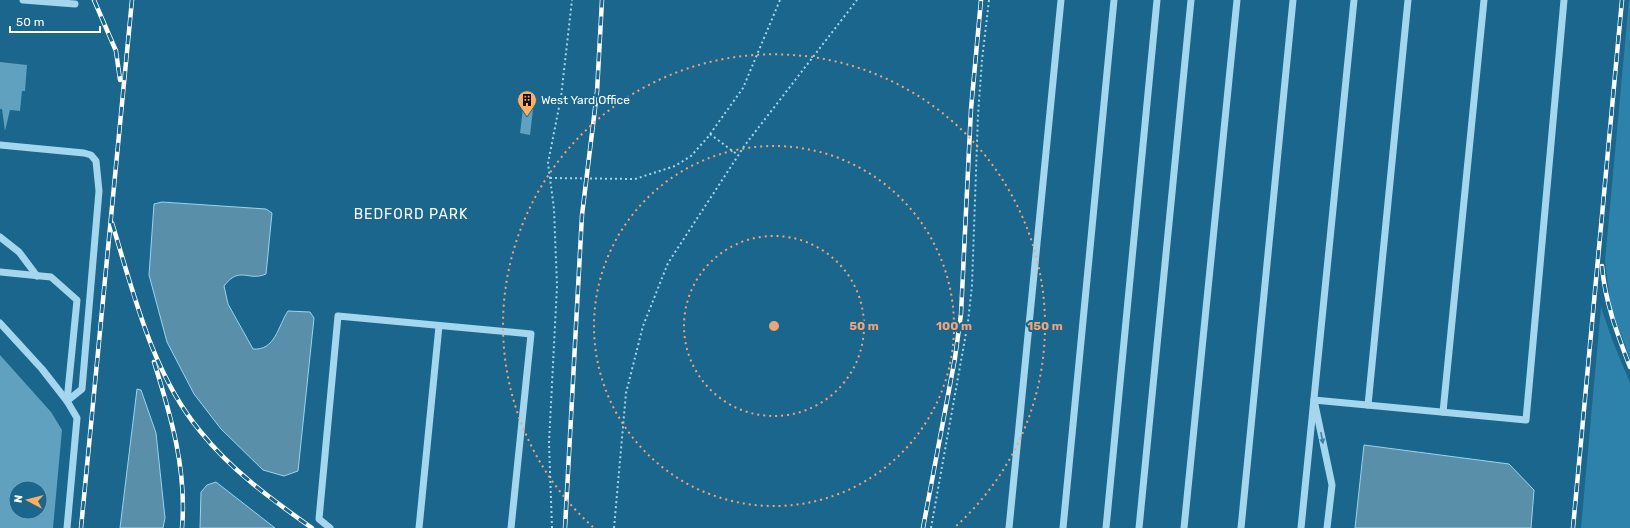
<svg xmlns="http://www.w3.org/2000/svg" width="1630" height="528" font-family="Rubik,sans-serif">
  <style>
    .green { fill: #2c82aa }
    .water { fill: #5a8fa9; stroke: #97d5f0 }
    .building { fill: #60a1c0; fill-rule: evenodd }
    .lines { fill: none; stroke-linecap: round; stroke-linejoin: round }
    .path { stroke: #a4d6ee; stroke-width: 2; stroke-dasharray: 2 3; stroke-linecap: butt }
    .minor { stroke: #a4d6ee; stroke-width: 7 }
    .rail-casing { stroke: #fff; stroke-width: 4.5 }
    .rail { stroke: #1a668c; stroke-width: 3; stroke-dasharray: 9; stroke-linecap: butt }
    .oneway { fill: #3c82a4 }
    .ring { fill: none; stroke: #f2a479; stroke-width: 2; stroke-dasharray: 2 4 }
    .labels { text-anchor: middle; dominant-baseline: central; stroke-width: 4; stroke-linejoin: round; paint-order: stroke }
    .poi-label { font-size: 12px; fill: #fff; stroke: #1a668c; text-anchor: start }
    .quarter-label { font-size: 14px; letter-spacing: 1px; fill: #fff; stroke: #1a668c }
    .centre { fill: #f2a479; stroke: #1a668c; stroke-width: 2 }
    .ring-label { font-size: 12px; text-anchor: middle; font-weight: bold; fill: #f2a479; stroke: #1a668c; stroke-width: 4; stroke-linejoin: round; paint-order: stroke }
  </style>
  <rect width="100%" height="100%" fill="#1a668c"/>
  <g class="green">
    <polygon points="1629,0 1630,0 1630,358 1611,308 1605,261"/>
    <polygon points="1601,307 1613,342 1630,383 1630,528 1581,528"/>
  </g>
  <g class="water">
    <path d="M 162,202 L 266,209 L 272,213 L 266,274 C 248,282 240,265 224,286 L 228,304 L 253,349 C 275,351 278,326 288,311 L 310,312 L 314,318 L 298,471 L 284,476 L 263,470 L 221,429 L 194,394 L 167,342 L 149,275 L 154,204 Z"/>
    <polygon points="137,389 141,390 156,433 165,518 163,528 120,528"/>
    <polygon points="1364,445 1509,464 1534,490 1531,528 1355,528"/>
    <polygon points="216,482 275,528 200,528 201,492 207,485"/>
  </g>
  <g class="building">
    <polygon points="0,62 27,65 25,91 22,91 20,111 10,110 5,131 2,109 0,109"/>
    <polygon points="524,100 534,101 530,135 520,133"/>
    <path d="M 0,355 L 51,412 L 62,430 L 53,528 L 0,528 ZM 16,488 L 40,488 L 40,512 L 16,512 Z"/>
  </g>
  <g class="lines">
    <g class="path">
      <polyline points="710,134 738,155"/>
      <polyline points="550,178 635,179 675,166 691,156 708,137 743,88 780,0"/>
      <polyline points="552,528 549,443 557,286 554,209 548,163 561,97 572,0"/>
      <polyline points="614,528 626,393 643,326 668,263 745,145 857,0"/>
      <polyline points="931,528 968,322 972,285 978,115 982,60 989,0"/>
    </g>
    <g class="minor">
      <polyline points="23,0 75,4"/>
      <polyline points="0,145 84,153 91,155 96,161 99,191 82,389 67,401 42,369 0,323"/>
      <polyline points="0,237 19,252 37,276"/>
      <polyline points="0,272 51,277 77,300 67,401 77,418 67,528"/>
      <polyline points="1368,405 1408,0"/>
      <polyline points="1443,412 1484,0"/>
      <polyline points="330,528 319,519 338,316 531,334 511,528"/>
      <polyline points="419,528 439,326"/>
      <polyline points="1009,528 1061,0"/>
      <polyline points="1063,528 1114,0"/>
      <polyline points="1106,528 1157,0"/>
      <polyline points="1139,528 1191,0"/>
      <polyline points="1184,528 1237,0"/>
      <polyline points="1241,528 1293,0"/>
      <polyline points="1301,528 1354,0"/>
      <polyline points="1327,528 1332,485 1314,400 1526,420 1564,0"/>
    </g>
    <defs>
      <g id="rail">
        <polyline points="94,0 116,51 120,80"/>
        <path d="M 112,223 C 134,294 152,373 200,431 C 231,470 271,499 312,528"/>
        <path d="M 1602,266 C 1605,302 1617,333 1630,367"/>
        <path d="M 154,362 C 171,416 187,470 182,528"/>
        <polyline points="81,528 132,0"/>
        <polyline points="565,528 582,215 597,92 602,0"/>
        <polyline points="923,528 955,358 961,314 971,109 981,0"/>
        <polyline points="1573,528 1622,0"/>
      </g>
    </defs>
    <use href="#rail" class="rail-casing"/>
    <use href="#rail" class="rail"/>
  </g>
  <defs><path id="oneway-solid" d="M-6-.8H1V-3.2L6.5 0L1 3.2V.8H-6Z"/></defs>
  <use class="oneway" href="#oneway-solid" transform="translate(1322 438) rotate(79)"/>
  <g class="ring">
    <circle cx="774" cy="326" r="90"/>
    <circle cx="774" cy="326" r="180"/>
    <path d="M593 527A271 271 0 1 1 955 527"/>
  </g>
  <defs>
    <symbol id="building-pin" viewBox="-11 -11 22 30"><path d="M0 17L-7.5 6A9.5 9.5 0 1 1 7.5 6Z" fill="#ffad61" stroke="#1a668c"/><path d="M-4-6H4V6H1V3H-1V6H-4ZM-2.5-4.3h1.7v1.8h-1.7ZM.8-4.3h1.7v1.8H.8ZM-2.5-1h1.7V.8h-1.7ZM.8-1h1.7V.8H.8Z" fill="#111"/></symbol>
  </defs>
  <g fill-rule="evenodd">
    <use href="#building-pin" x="516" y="89" width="22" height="30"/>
  </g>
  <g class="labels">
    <g class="poi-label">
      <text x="541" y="100">West Yard Office</text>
    </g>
    <g class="quarter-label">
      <text x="411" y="214">BEDFORD PARK</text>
    </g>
  </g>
  <circle cx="774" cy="326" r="6" class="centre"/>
  <g class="ring-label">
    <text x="864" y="330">50 m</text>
    <text x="954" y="330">100 m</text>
    <text x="1045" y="330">150 m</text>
  </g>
  <g transform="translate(28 500) rotate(277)"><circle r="19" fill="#1a668c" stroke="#76a3ba"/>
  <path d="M0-3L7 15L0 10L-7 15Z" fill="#ffad61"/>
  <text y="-6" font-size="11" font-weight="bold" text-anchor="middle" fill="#ffffff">N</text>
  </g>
  <path d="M10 26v6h90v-6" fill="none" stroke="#ffffff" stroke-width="2"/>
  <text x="16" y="26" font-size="12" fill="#ffffff" stroke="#1a668c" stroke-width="3" paint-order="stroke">50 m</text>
</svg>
